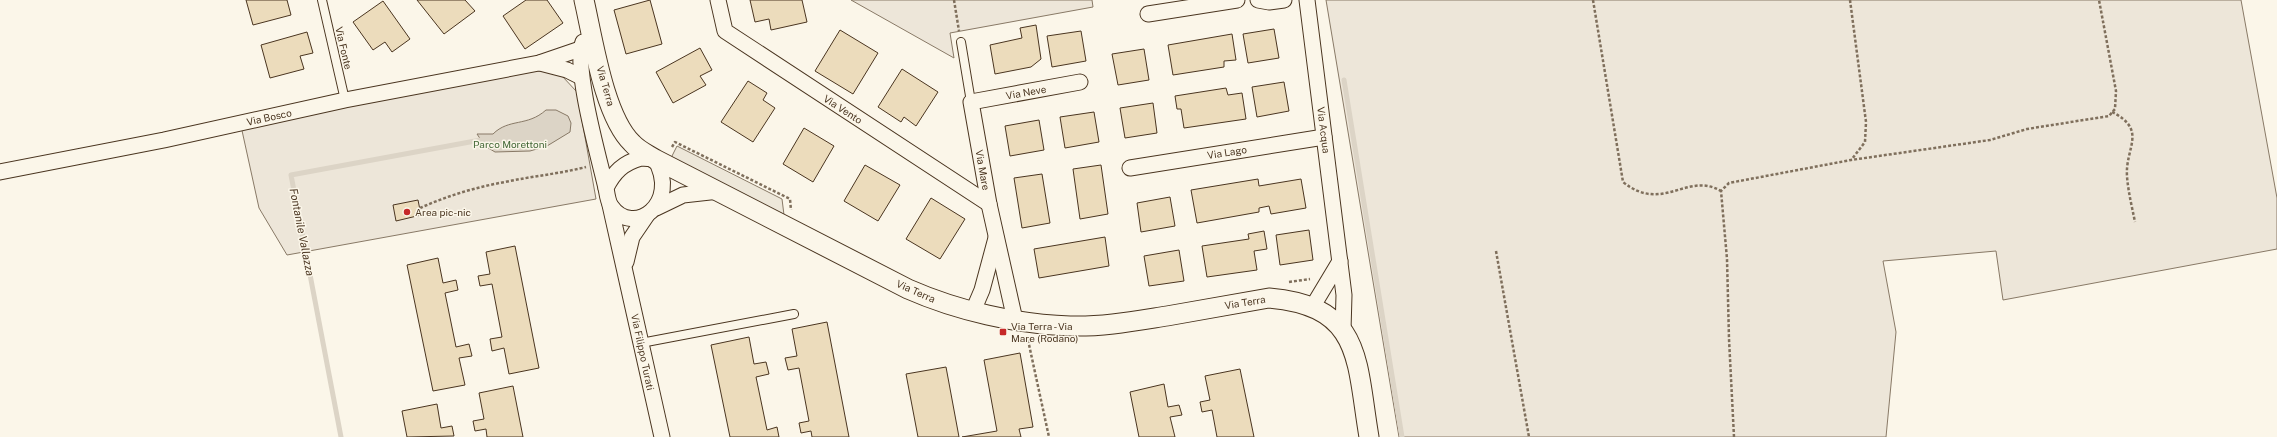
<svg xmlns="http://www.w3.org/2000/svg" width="2277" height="437" font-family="'Public Sans',sans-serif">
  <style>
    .green { fill: #ede6d9; stroke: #887966 }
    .parking { fill: #ede7d9; stroke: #887966 }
    .water { fill: #dcd4c6; stroke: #887966 }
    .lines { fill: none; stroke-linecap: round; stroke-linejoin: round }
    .stream { stroke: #dcd4c6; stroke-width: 5 }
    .building { fill: #ecdcbc; stroke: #4a3520 }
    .service-casing { stroke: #4a3520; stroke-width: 10 }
    .minor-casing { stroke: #4a3520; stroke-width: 17 }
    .tertiary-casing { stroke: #4a3520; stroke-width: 21 }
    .path { stroke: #7f6f5c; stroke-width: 2.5; stroke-dasharray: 3 2; stroke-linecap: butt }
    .service { stroke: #fbf6e9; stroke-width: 8 }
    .minor { stroke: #fbf6e9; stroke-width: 15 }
    .tertiary { stroke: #fbf6e9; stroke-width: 19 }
    .poi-dot { fill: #c62828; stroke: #fbf6e9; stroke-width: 1.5 }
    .labels { text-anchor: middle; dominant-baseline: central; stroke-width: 3; stroke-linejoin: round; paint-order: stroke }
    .street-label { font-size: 10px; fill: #4a3520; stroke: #fbf6e9 }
    .park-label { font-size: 10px; fill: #436837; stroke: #fbf6e9 }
    .poi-label { font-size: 10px; fill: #4a3520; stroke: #fbf6e9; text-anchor: start }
    .water-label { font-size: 11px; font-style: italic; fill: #4a3520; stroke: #fbf6e9 }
  </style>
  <rect width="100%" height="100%" fill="#fbf6e9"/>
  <g class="green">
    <polygon points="851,0 1092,0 1093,7 950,33 954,58"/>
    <polygon points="1326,0 2241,0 2277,198 2277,249 2003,300 1996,251 1883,261 1896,332 1886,437 1399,437"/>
    <polygon points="538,67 562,76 577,92 596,199 287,255 259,208 241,126"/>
  </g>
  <polygon class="parking" points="677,146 782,199 784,215 671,158"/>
  <path class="water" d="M 546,110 L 556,110 L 568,116 L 571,123 L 570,132 L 547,146 L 530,151 L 495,152 L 485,146 L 477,134 L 493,134 C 509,118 527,127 546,110 Z"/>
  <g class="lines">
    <g class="stream">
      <polyline points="1344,80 1402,437"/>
      <polyline points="341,437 291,175 486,139"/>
    </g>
  </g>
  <g class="building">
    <polygon points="246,0 287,0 291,15 253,25"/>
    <polygon points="417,0 465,0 475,11 444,34"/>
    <polygon points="526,0 547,0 563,23 525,49 503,16"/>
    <polygon points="650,0 662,44 626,54 614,10"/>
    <polygon points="750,0 802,0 807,22 771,30 769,19 755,22"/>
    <polygon points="383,1 410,39 392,52 385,42 373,50 353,22"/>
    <polygon points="1036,25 1041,59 1031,67 995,74 990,45 1022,38 1020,28"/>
    <polygon points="1274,29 1279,58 1248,63 1243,34"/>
    <polygon points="840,30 878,53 853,94 815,71"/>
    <polygon points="1081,31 1086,61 1052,67 1047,36"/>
    <polygon points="307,32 313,53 300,56 304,69 270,78 261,45"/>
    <polygon points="1232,34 1236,60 1224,61 1224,67 1173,75 1168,45"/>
    <polygon points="700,48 712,70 700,76 706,85 673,103 656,72"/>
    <polygon points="1144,49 1149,80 1118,85 1112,54"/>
    <polygon points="902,69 938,92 916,126 904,117 901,122 878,107"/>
    <polygon points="748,81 767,93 763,100 775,108 753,142 721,122"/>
    <polygon points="1284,82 1289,111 1257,117 1252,87"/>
    <polygon points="1226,88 1228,95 1242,93 1246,119 1184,128 1181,109 1177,109 1175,96"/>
    <polygon points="1153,103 1157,133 1125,138 1120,108"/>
    <polygon points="1094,112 1099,142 1065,148 1060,117"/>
    <polygon points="1039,120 1044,150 1010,156 1005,126"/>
    <polygon points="804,128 834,146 813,182 783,164"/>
    <polygon points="865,165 900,185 878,221 844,201"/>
    <polygon points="1101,165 1108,214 1080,219 1073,169"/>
    <polygon points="1042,174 1050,223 1022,228 1014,178"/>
    <polygon points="1258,179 1259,186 1301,179 1306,208 1271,214 1269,206 1259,208 1259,212 1197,223 1191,190"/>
    <polygon points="1170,197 1175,226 1141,232 1137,203"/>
    <polygon points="931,198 965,219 940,259 906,239"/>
    <polygon points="418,200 421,215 396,221 393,205"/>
    <polygon points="1309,230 1313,260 1280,265 1276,235"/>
    <polygon points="1264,231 1267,249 1254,251 1257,270 1207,277 1202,246 1249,239 1248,234"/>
    <polygon points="1105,237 1109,266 1039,278 1034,249"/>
    <polygon points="515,246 539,368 509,374 504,348 492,351 490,339 502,337 492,284 480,286 478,276 490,274 486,252"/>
    <polygon points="1179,250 1184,281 1149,286 1144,256"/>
    <polygon points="438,258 443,283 456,280 458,290 445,293 456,347 469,344 472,356 459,358 465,385 433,391 407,265"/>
    <polygon points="827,322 849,437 812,437 811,431 801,433 799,423 809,421 799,368 788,370 785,358 797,356 792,329"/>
    <polygon points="749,337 754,364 766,362 769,374 756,377 767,430 777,427 779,437 730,437 711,345"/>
    <polygon points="1020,353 1033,427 1019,429 1021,437 962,437 997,431 984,360"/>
    <polygon points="946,367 959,437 918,437 906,374"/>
    <polygon points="1240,369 1254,437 1217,437 1212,410 1202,412 1200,402 1210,400 1205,376"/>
    <polygon points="1164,384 1168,407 1179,405 1182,415 1170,417 1175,437 1139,437 1130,392"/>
    <polygon points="513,386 523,437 487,437 486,429 475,431 473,421 484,419 479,393"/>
    <polygon points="437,404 441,428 452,426 454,436 407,437 402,411"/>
  </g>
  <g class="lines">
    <defs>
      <g id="service">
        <polyline points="322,0 345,100"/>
        <polyline points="961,42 971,102"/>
        <polyline points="641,343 794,314"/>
      </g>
      <g id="minor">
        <polyline points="718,0 725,31 989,204"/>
        <polyline points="1258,0 1269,2 1284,0"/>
        <polyline points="1307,0 1344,295 1343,330"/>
        <polyline points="1148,14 1237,0"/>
        <path d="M 583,42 C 573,67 599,158 606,188"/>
        <polyline points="540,63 567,70 581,77"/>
        <path d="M 641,158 L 655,159 C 681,204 633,238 611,206 C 608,202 607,194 606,188 C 614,172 623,163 641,158 Z"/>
        <polyline points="1130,168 1324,137"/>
        <polyline points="0,172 164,140 345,100 539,63 580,49"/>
        <polyline points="610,205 662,437"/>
        <polyline points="656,208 683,195 719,191"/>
        <polyline points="626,262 632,237 647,215"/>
        <polyline points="1313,306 1340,261"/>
        <polyline points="973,311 982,290 996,238"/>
        <polyline points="1015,320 989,204 971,102 1080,82"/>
      </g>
      <path id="tertiary" d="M 584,0 C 593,39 604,116 632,143 C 638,150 647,154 655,159 L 908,289 C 958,311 1016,324 1070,326 C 1103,327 1135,321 1167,316 C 1201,310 1235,304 1269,298 C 1363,306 1356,361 1369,437"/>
    </defs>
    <use href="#service" class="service-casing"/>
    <use href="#minor" class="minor-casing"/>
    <use href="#tertiary" class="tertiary-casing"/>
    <g class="path">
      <polyline points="954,0 959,31"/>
      <path d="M 1593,0 L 1623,182 C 1663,214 1687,171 1721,191"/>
      <polyline points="1850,0 1866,122 1865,142 1852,159"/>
      <path d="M 2112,112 C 2148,130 2125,148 2127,176 C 2128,191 2132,207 2135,222"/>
      <polyline points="672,147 675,142 790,199 791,210"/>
      <path d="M 420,208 C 447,196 476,187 505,182 C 533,176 558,174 586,167"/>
      <polyline points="1496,251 1529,437"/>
      <polyline points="1289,282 1310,279"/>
      <polyline points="1028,340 1049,437"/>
      <polyline points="1734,437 1729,339 1727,259 1721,191 1729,183 1750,179 1851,160 1990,140 2027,129 2109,116 2115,109 2116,91 2099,0"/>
    </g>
    <use href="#service" class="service"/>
    <use href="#minor" class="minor"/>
    <use href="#tertiary" class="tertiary"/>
  </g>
  <g class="poi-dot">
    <circle cx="407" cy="212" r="4"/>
    <rect x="999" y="328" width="8" height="8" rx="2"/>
  </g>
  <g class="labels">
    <g class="street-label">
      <text transform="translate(344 48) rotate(77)">Via Fonte</text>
      <text transform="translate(606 86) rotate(74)">Via Terra</text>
      <text transform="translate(1026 92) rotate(-10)">Via Neve</text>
      <text transform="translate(843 109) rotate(33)">Via Vento</text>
      <text transform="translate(269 117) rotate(-12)">Via Bosco</text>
      <text transform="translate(1324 130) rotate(83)">Via Acqua</text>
      <text transform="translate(1227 152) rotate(-9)">Via Lago</text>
      <text transform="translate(983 170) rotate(80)">Via Mare</text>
      <text transform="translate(916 291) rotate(24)">Via Terra</text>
      <text transform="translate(1245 302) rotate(-9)">Via Terra</text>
      <text transform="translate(643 352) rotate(78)">Via Filippo Turati</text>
    </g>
    <g class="park-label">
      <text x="510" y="144">Parco Morettoni</text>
    </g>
    <g class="poi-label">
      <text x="415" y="212">Area pic-nic</text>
      <text x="1011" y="326">Via Terra - Via<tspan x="1011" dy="12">Mare (Rodano)</tspan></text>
    </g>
    <g class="water-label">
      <text transform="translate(302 232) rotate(79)">Fontanile Vallazza</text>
    </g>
  </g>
</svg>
